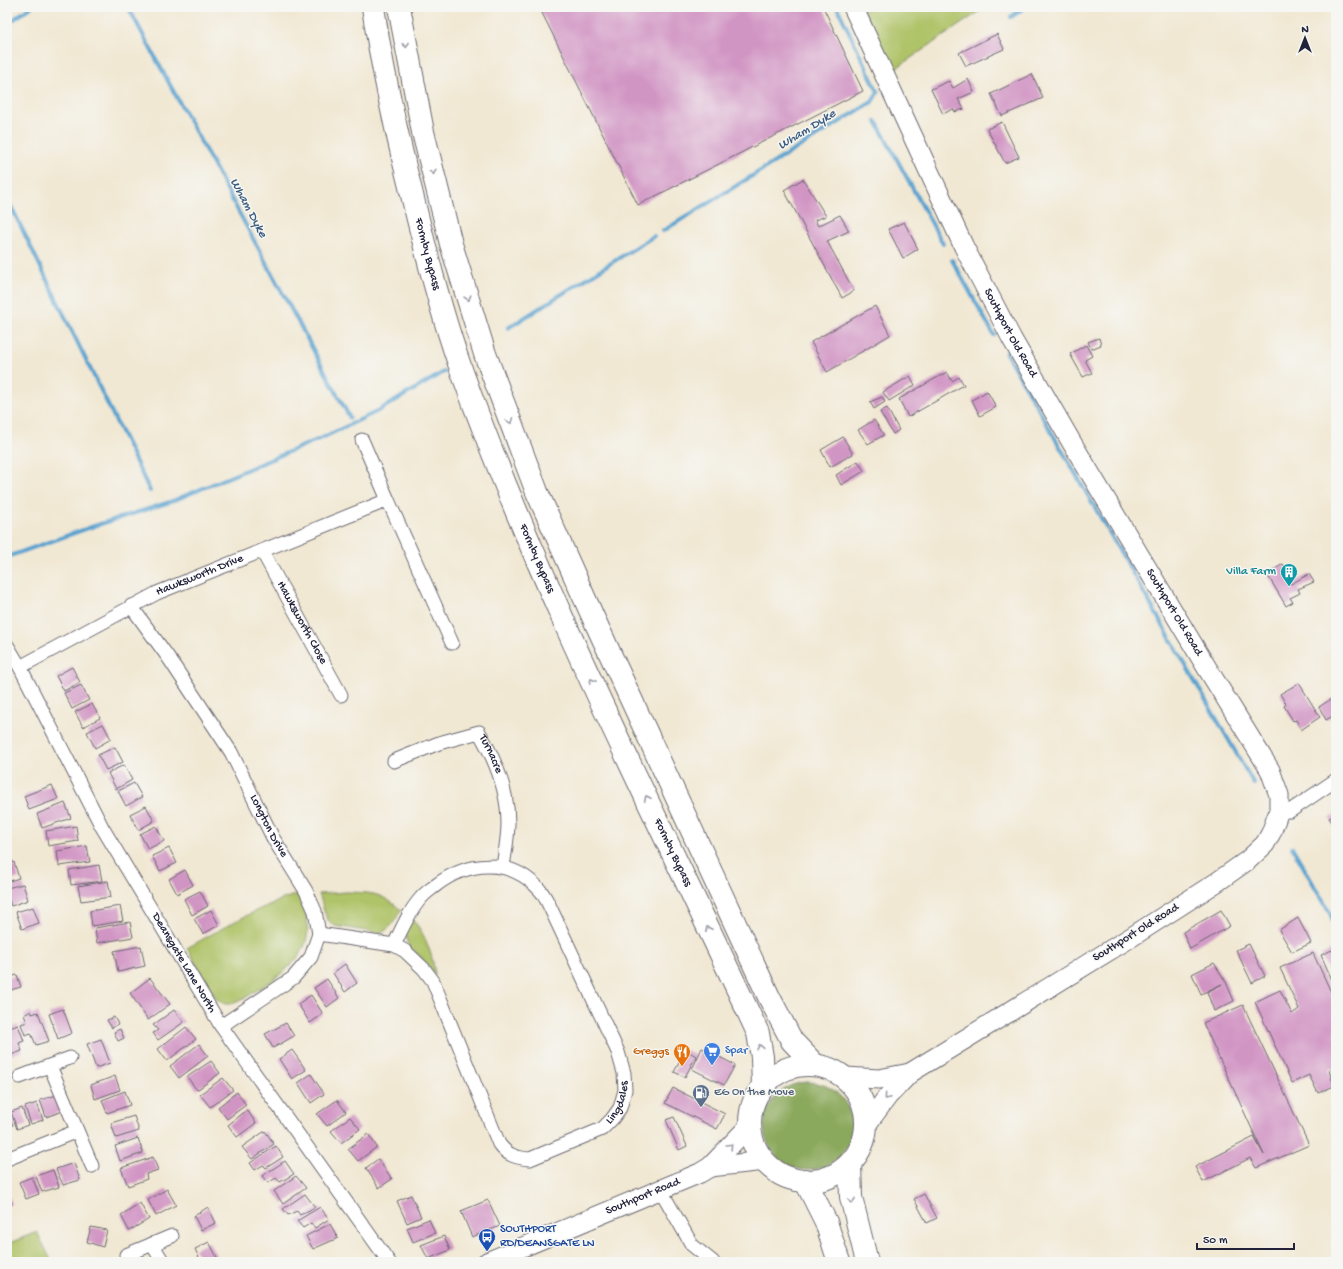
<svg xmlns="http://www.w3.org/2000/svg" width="1343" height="1269" font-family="'Gochi Hand',sans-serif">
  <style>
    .green { fill: #afc368; stroke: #687252 }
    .forest { fill: #8ba95c; stroke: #56664c }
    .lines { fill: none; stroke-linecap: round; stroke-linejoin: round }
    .stream { stroke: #57a1cf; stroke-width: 4 }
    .building { fill: #d195c4 }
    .street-casing { stroke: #6a6770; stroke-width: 15 }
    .secondary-casing { stroke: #6a6770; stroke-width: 21 }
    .highway-casing { stroke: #6a6770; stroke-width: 24 }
    .street { stroke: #fff; stroke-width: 13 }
    .secondary { stroke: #fff; stroke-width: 19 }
    .highway { stroke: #fff; stroke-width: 22 }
    .oneway { stroke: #9c9ca7 }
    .labels { text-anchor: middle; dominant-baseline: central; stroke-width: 3; stroke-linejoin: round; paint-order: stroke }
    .street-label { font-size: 12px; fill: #22223b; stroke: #f6f6f2 }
    .culture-label { font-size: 12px; fill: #0d838f; stroke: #f6f6f2; text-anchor: end }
    .shop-label { font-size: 12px; fill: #366cbe; stroke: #f6f6f2; text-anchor: start }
    .food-label { font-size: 12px; fill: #c56008; stroke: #f6f6f2; text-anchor: end }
    .service-label { font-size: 12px; fill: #4e5e75; stroke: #f6f6f2; text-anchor: start }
    .transit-label { font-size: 12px; fill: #164399; stroke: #f6f6f2; text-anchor: start }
    .water-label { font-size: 13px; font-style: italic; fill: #3a5b7e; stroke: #f6f6f2 }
  </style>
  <rect width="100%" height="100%" fill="#f6f6f2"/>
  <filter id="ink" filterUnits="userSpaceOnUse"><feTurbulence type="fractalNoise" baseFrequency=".025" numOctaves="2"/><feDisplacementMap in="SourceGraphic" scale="8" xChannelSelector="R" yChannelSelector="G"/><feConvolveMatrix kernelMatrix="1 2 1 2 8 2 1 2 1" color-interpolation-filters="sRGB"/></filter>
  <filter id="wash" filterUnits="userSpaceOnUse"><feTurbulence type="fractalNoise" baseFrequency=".012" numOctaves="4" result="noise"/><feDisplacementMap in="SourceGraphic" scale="16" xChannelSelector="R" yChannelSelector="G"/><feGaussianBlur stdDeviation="0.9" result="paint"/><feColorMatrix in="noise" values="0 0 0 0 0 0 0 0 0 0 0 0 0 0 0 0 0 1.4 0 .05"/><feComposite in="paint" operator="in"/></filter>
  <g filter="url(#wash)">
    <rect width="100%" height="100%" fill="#f1e8d3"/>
    <g class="green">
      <polygon points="862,7 986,7 892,71"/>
      <path d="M 346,892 C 373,893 380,892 401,910 C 395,920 391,930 379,933 L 335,926 C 324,921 323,904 319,894 Z"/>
      <path d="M 297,894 C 323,942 298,964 259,989 C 252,993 238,1004 229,1004 C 223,1005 217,1000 214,995 L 187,948 C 223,928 258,907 297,894 Z"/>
      <path d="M 412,920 C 424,929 434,959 435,975 L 428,965 L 410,947 L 407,942 L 406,933 Z"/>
      <polygon points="37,1232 52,1262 7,1262 7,1244"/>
    </g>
    <circle class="forest" cx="808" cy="1126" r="44"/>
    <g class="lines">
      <g class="stream">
        <polyline points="128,7 350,418"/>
        <polyline points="1011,17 1025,7"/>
        <polyline points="7,24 31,7"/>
        <polyline points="876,121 943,244"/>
        <polyline points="7,198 150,491"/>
        <polyline points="663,231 872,102 878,92 837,7"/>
        <polyline points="952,260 994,335"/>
        <polyline points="508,328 654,236"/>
        <polyline points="1006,353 1254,784"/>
        <polyline points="7,557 94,526 170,502 324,437 376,412 444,372"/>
        <polyline points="1292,847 1330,913 1336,928"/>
      </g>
    </g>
    <g id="blocks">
      <g class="building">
        <polygon points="539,7 732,7 733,10 740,7 823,7 863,91 638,205"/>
        <polygon points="997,34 1004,49 966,66 959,53"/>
        <polygon points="1032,74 1043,98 1002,116 991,94"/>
        <polygon points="968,79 974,92 958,99 964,109 955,112 953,109 943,114 931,89 949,81 953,88"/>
        <polygon points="1002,122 1019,157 1005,163 987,129"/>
        <polygon points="803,179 826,216 815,220 818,226 840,215 849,231 827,241 854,291 842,298 784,190"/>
        <polygon points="904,222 918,249 903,258 888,229"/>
        <polygon points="875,306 890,335 827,372 811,342"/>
        <polygon points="1099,338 1101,345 1091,349 1088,342"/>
        <polygon points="1086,345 1092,356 1085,360 1092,373 1083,377 1070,354"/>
        <polygon points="947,372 952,381 959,377 964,385 908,417 899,399"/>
        <polygon points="910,376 915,385 889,401 883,392"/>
        <polygon points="987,391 996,407 980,416 972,400"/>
        <polygon points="882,397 885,402 874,409 870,402"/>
        <polygon points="887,408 899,430 893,434 880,412"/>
        <polygon points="874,420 884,435 868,444 858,430"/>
        <polygon points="843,437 853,454 830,467 821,450"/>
        <polygon points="858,461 864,471 841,485 836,475"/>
        <polygon points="1283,564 1289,574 1285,576 1291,584 1309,574 1314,582 1298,589 1300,593 1290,598 1293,602 1286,606 1267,574"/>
        <polygon points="72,667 80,682 64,691 56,676"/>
        <polygon points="1299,683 1320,717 1301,730 1296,720 1293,721 1284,706 1286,704 1280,694"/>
        <polygon points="81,685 89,700 72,709 64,693"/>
        <polygon points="1336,694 1336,714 1326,720 1319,707 1334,697 1334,696"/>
        <polygon points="92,704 100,718 83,727 75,712"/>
        <polygon points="103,724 111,739 95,748 87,732"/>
        <polygon points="115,747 123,762 106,770 98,755"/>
        <polygon points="124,765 132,780 116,789 108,773"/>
        <polygon points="134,783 142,797 126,806 118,791"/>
        <polygon points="52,785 58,799 29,810 24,796"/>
        <polygon points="65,803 71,818 42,828 37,814"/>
        <polygon points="146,806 154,821 138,830 130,814"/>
        <polygon points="1336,814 1336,828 1329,818"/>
        <polygon points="76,826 78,841 48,846 46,831"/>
        <polygon points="156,826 164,841 148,849 140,834"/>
        <polygon points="7,844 11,855 7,857"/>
        <polygon points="87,846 90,862 59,866 57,851"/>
        <polygon points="169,848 177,863 160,871 152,856"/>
        <polygon points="14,862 19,878 7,882 7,864"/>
        <polygon points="99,865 102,881 71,885 69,870"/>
        <polygon points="185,870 193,885 177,894 169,879"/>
        <polygon points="108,881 111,897 81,901 78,886"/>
        <polygon points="23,884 28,900 11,906 7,894 7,888"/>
        <polygon points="200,891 208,906 192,915 184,899"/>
        <polygon points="120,906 123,921 92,926 90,911"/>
        <polygon points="33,907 39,923 22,929 16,912"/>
        <polygon points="211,910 219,925 203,934 194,919"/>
        <polygon points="1221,910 1230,926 1190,949 1183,932"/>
        <polygon points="1298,918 1311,943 1292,952 1279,930"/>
        <polygon points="130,922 133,937 97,943 95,928"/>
        <polygon points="1249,944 1265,976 1252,983 1236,950"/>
        <polygon points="141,946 145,966 118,972 114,951"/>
        <polygon points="1332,950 1336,959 1336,989 1321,955"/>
        <polygon points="1313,953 1336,1003 1336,1067 1329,1070 1334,1086 1318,1093 1309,1075 1292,1083 1255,1002 1280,990 1292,1014 1299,1009 1280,968"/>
        <polygon points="1214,963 1226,982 1234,1001 1214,1011 1207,992 1222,984 1201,994 1192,974"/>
        <polygon points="345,964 357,983 345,992 333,973"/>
        <polygon points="17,975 21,987 7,991 7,978"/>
        <polygon points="150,978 170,1004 148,1020 130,993"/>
        <polygon points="327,979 339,998 327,1007 314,988"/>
        <polygon points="311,995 323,1014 310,1023 298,1004"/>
        <polygon points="1243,1005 1309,1145 1256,1168 1250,1158 1203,1182 1195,1167 1254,1137 1264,1155 1203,1023"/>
        <polygon points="63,1009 72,1033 58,1039 49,1014"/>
        <polygon points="174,1010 184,1022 158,1040 153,1033 158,1030 153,1025"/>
        <polygon points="31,1011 32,1014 38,1012 49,1041 36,1045 31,1033 25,1035 21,1024 27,1022 24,1015"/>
        <polygon points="114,1017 118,1024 112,1028 107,1020"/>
        <polygon points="286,1023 294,1036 273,1048 265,1034"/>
        <polygon points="18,1025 24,1041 19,1043 22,1051 8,1056 7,1052 7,1029"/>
        <polygon points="186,1027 196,1039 167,1061 158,1049"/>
        <polygon points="120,1029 124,1038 118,1041 114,1032"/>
        <polygon points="101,1039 110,1063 96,1068 87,1044"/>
        <polygon points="199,1044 208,1056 179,1078 170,1066"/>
        <polygon points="702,1048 735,1065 724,1085 692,1069"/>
        <polygon points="292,1050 306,1070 292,1079 279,1059"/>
        <polygon points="686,1050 696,1056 685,1077 674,1072"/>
        <polygon points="211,1061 220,1073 197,1090 187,1077"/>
        <polygon points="311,1074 324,1094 311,1103 298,1083"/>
        <polygon points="115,1076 120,1090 95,1099 91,1085"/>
        <polygon points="223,1078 233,1090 210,1107 200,1094"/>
        <polygon points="673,1088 725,1114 717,1129 665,1103"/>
        <polygon points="125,1091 130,1105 107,1113 102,1100"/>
        <polygon points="237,1092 246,1105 227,1119 218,1107"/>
        <polygon points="57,1095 63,1111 46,1117 40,1100"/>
        <polygon points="337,1100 346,1112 327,1126 317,1114"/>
        <polygon points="37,1103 43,1120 31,1124 25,1107"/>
        <polygon points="22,1108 28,1125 17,1129 11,1112"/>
        <polygon points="247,1110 256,1123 237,1137 228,1125"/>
        <polygon points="7,1111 13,1125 7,1128"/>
        <polygon points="134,1116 139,1131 116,1138 111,1123"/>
        <polygon points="350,1117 360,1129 341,1143 331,1131"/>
        <polygon points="674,1117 687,1146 679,1150 666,1120"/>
        <polygon points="265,1131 274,1144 252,1159 242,1147"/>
        <polygon points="368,1134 377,1147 358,1161 348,1149"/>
        <polygon points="138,1138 143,1153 120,1161 115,1146"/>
        <polygon points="276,1146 283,1157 266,1168 263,1165 255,1170 250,1163"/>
        <polygon points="153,1157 158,1170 146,1174 147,1179 128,1186 121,1168"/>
        <polygon points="378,1159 392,1179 379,1188 366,1168"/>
        <polygon points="285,1161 294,1174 280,1182 276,1178 268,1183 262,1176"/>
        <polygon points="74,1163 80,1180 63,1185 56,1169"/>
        <polygon points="53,1170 59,1187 42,1192 36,1176"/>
        <polygon points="296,1176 306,1188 283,1204 274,1191"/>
        <polygon points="32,1177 39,1194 26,1199 19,1182"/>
        <polygon points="167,1189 176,1205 156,1216 148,1200"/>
        <polygon points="7,1192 12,1204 7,1206"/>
        <polygon points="305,1194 315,1207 300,1215 297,1211 288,1215 283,1209"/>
        <polygon points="924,1194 937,1218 927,1223 914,1199"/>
        <polygon points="411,1195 421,1217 407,1223 397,1201"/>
        <polygon points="488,1200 500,1226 472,1237 461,1211"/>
        <polygon points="140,1203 149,1219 129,1231 121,1215"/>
        <polygon points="208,1207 216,1223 201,1230 194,1216"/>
        <polygon points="320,1207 329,1219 315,1228 311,1223 303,1228 297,1221"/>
        <polygon points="429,1219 435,1233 413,1242 407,1228"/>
        <polygon points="330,1224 338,1238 313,1249 306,1236"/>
        <polygon points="91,1227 107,1230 103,1247 87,1242"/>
        <polygon points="444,1236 450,1250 428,1259 421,1245"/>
        <polygon points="209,1242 217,1257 206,1262 201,1262 195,1249"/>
      </g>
    </g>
  </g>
  <g filter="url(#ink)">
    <use href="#blocks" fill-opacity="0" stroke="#6a6770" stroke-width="1"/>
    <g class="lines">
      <defs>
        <g id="street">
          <polyline points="362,440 388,500"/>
          <path id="s1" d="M 262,551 L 341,695"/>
          <path id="s2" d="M 131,606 L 168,657 L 231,752 L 273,838 L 306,891 L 315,911 L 319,934 L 311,957 L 293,978 L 221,1026"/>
          <path id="s3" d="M 7,645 L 20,667 L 102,827 L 221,1026 L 389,1262"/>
          <path id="s4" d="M 20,667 L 157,593 L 388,500 L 452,643"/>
          <path id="s5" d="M 394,761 L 439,743 L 479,732 C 495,759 508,791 508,823 C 508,838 505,852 503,867"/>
          <polyline points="1279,811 1290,811 1336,780"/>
          <path id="s6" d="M 319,934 L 394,945 L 405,951 L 424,969 L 433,981 L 499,1144 C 507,1155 516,1158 530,1159 L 602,1129 L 612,1119 L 620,1108 L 625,1090 L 624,1073 L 618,1052 L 550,907 C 547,901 544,894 539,889 C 510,857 467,861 435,886 C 430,890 425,893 421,898 C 409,911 402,929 394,945"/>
          <polyline points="50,1066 92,1166"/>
          <polyline points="20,1077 70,1058"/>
          <polyline points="7,1159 77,1131"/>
          <polyline points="660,1189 692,1245 713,1262"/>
          <polyline points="152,1244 163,1262"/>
          <polyline points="126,1255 172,1236"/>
        </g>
        <g id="secondary">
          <path id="s7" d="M 853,7 L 964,247 L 1012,339 L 1072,443 L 1207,668 L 1270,770 L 1279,795 L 1279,811 L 1271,833 L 1265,844 L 1248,860 L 1217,882 L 1133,936 L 910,1073 L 888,1096 L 867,1124"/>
          <polyline points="845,1077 879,1079 910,1073"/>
          <polyline points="710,1167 765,1161"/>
          <path id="s8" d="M 487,1262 L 700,1173 L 710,1167 L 750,1125"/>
        </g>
        <g id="highway">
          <path id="s9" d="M 373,7 C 382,69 396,131 411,191 C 426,252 441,313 462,372 C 544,599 656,814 758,1033 L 762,1057 L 763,1086"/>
          <polyline points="399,7 423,132 451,244 485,354 537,492 593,617 769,997 792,1041 815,1065"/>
          <circle cx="808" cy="1123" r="58"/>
          <polyline points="850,1163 851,1197 867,1262"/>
          <polyline points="805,1180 826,1222 839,1262"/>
        </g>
      </defs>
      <use href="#street" class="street-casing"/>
      <use href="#secondary" class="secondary-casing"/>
      <use href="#highway" class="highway-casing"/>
      <use href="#street" class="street"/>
      <use href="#secondary" class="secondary"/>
      <use href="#highway" class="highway"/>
    </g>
    <defs><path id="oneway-chevron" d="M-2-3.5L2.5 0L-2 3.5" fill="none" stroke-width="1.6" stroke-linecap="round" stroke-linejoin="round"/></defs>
    <g class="oneway">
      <use href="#oneway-chevron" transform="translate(406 45) rotate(79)"/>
      <use href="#oneway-chevron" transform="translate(433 172) rotate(76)"/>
      <use href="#oneway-chevron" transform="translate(468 298) rotate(73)"/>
      <use href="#oneway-chevron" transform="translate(510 421) rotate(69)"/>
      <use href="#oneway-chevron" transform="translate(592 681) rotate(-115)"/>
      <use href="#oneway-chevron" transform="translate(647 798) rotate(-115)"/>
      <use href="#oneway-chevron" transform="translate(708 929) rotate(-115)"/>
      <use href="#oneway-chevron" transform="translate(760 1047) rotate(-101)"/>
      <use href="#oneway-chevron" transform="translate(887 1097) rotate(130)"/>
      <use href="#oneway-chevron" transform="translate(730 1146) rotate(-45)"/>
      <use href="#oneway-chevron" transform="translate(852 1201) rotate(78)"/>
    </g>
  </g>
  <defs>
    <symbol id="building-pin" viewBox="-11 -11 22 30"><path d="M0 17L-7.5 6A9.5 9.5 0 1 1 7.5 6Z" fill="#0f9aa8" stroke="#f6f6f2"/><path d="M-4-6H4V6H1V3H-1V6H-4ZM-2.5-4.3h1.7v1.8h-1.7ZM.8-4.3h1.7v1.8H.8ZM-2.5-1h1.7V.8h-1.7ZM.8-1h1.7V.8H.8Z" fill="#fff"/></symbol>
    <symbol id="supermarket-pin" viewBox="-11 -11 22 30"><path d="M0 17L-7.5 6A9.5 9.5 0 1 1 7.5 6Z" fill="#3f7fe0" stroke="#f6f6f2"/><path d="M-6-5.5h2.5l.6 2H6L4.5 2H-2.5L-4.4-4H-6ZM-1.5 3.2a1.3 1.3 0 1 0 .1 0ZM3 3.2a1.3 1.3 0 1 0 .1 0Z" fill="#fff"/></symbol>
    <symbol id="restaurant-pin" viewBox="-11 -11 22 30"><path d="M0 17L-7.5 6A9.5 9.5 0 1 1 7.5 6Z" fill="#e8710a" stroke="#f6f6f2"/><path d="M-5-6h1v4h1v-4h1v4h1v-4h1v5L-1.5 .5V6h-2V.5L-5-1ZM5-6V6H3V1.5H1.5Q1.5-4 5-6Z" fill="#fff"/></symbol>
    <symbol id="fuel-pin" viewBox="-11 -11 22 30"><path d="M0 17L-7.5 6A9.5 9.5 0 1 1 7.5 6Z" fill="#5c6f8a" stroke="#f6f6f2"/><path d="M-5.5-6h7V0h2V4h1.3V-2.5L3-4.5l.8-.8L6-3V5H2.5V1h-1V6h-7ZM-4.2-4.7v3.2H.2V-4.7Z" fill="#fff"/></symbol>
    <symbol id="bus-pin" viewBox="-11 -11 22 30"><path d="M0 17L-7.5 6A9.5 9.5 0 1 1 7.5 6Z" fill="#1a4fb4" stroke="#f6f6f2"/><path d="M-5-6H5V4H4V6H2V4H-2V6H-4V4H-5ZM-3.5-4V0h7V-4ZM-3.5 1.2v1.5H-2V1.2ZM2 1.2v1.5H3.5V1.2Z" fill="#fff"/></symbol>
  </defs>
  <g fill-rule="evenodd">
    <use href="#building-pin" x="1279" y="562" width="20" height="27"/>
    <use href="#supermarket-pin" x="702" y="1041" width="20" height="27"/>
    <use href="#restaurant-pin" x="672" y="1042" width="20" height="27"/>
    <use href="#fuel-pin" x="691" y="1083" width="20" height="27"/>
    <use href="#bus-pin" x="477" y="1227" width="20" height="27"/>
  </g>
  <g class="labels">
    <g class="street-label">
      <text stroke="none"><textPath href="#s9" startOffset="253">Formby Bypass</textPath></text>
      <text stroke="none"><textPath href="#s7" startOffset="362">Southport Old Road</textPath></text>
      <text stroke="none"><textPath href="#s9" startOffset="577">Formby Bypass</textPath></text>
      <text stroke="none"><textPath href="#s4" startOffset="202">Hawksworth Drive</textPath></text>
      <text stroke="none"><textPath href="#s7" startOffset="686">Southport Old Road</textPath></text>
      <text stroke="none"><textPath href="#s1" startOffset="82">Hawksworth Close</textPath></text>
      <text stroke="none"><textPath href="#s5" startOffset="115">Turnacre</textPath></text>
      <text stroke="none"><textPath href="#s2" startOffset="260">Longton Drive</textPath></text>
      <text stroke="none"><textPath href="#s9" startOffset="901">Formby Bypass</textPath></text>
      <text transform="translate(1136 933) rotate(-32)">Southport Old Road</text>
      <text stroke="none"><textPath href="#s3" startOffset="364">Deansgate Lane North</textPath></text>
      <text stroke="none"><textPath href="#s6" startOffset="451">Lingdales</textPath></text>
      <text stroke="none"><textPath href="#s8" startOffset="169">Southport Road</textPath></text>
    </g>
    <g class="culture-label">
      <text x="1276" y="572">Villa Farm</text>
    </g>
    <g class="shop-label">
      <text x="725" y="1051">Spar</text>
    </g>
    <g class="food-label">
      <text x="669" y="1052">Greggs</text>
    </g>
    <g class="service-label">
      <text x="714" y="1093">EG On the Move</text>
    </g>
    <g class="transit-label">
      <text x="500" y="1230">SOUTHPORT<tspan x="500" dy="14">RD/DEANSGATE LN</tspan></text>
    </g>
    <g class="water-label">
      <text transform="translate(807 130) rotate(-32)">Wham Dyke</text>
      <text transform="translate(248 208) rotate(62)">Wham Dyke</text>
    </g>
  </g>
  <rect width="1343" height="1269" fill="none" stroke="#f6f6f2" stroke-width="24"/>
  <g transform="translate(1305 38)" stroke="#f6f6f2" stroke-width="3" paint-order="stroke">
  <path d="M0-3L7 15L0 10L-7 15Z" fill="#22223b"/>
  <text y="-6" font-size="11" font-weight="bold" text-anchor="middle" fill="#22223b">N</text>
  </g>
  <path d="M1197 1243v6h97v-6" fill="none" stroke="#22223b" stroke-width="2"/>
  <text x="1203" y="1243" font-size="12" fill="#22223b" stroke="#f6f6f2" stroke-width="3" paint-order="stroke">50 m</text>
</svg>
